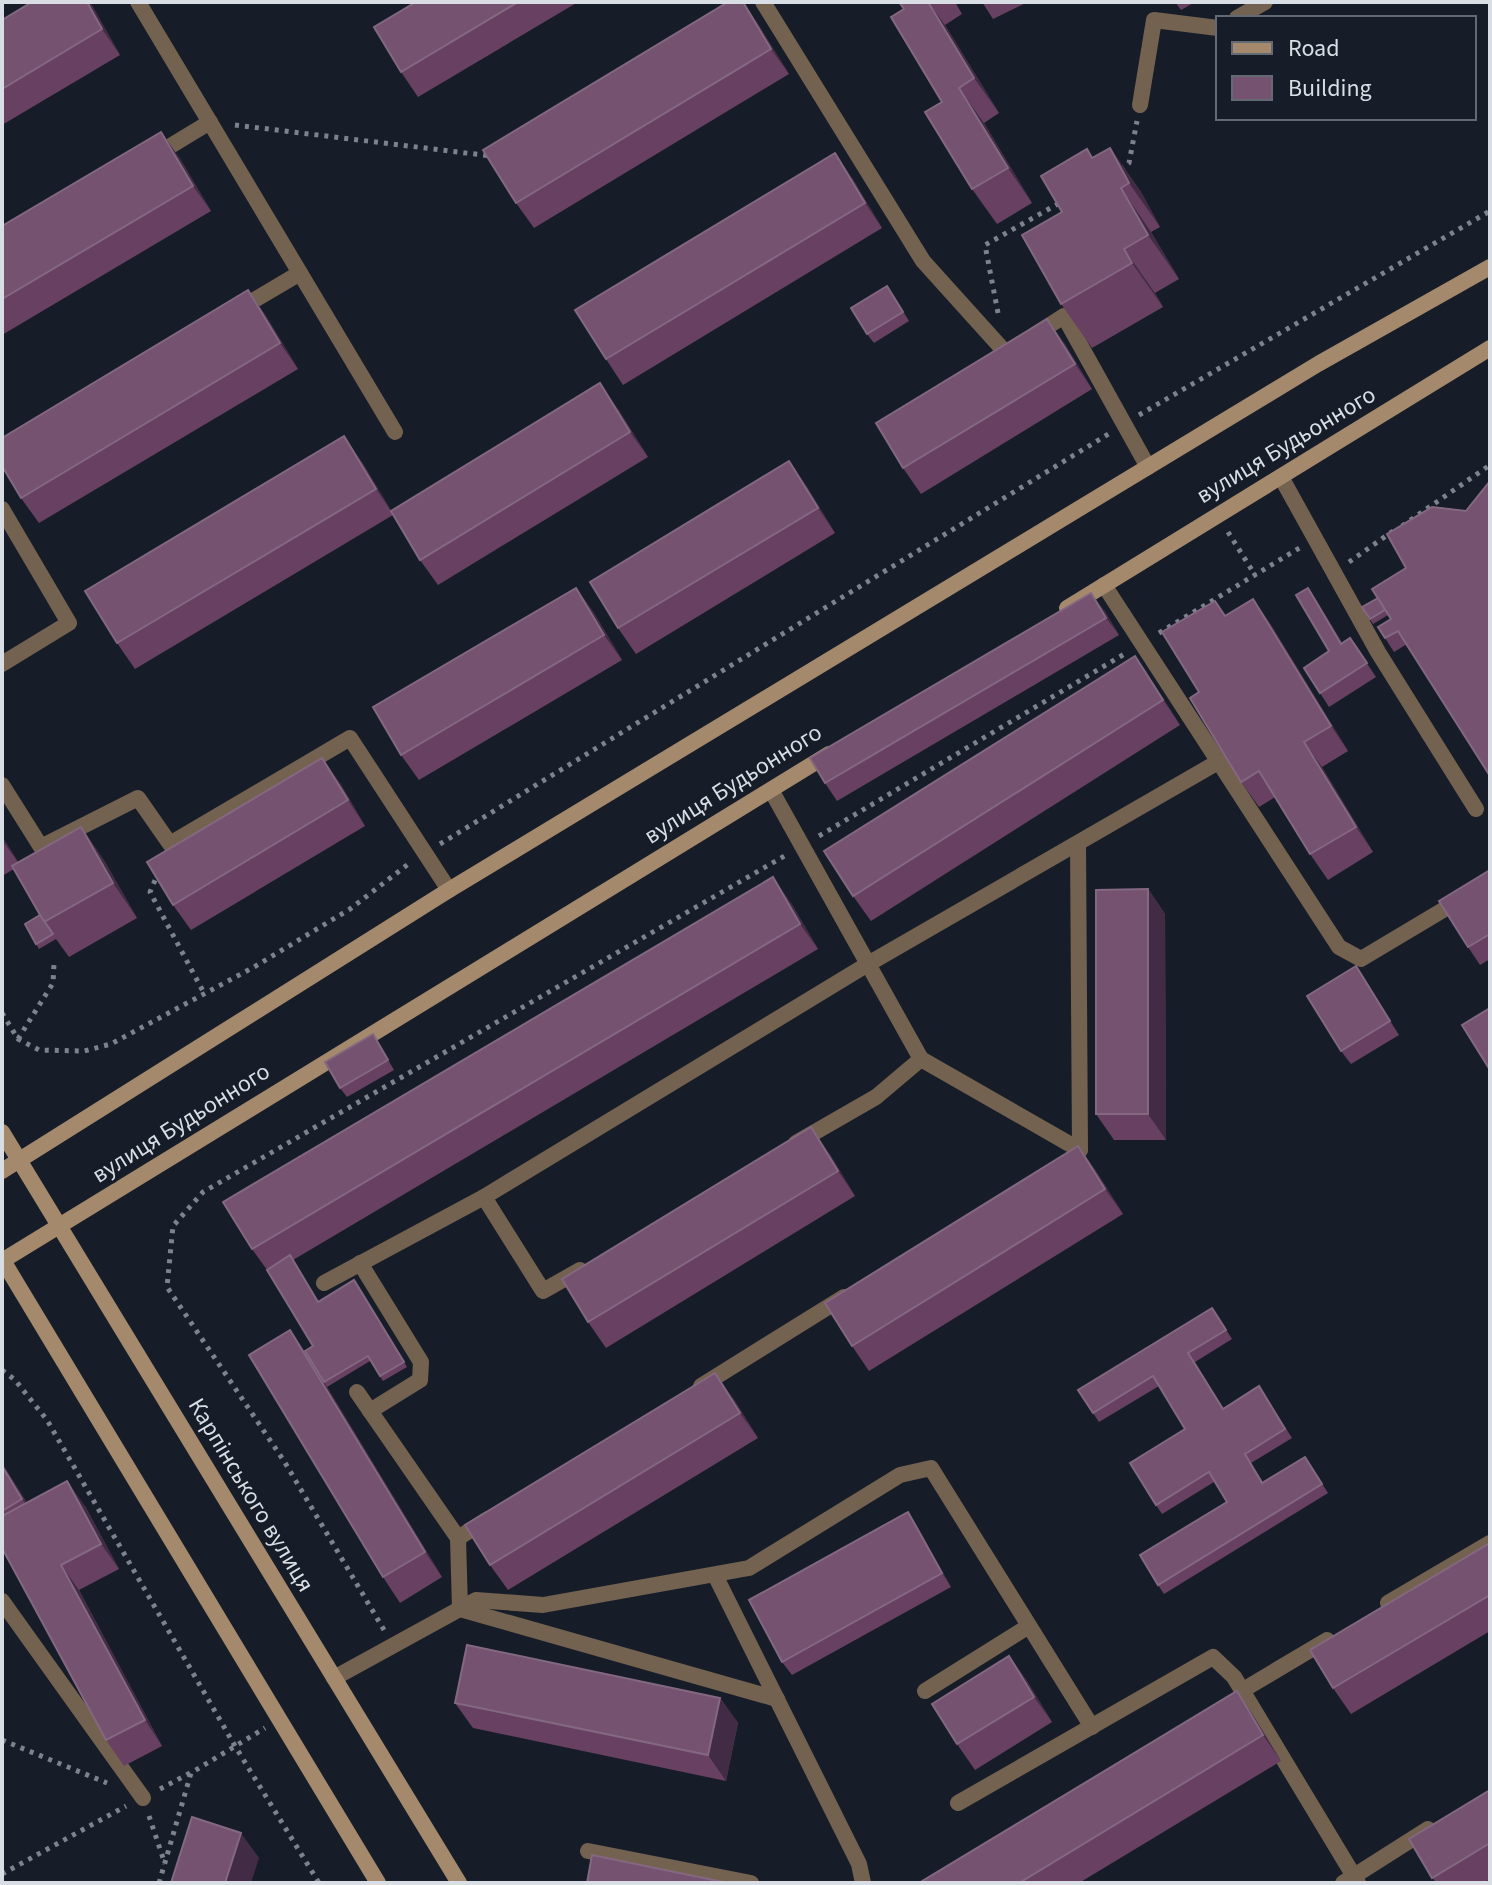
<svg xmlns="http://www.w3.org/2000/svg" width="1492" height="1885" font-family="'Source Sans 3',sans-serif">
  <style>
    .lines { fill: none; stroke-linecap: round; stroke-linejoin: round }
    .path { stroke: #7d838c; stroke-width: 5; stroke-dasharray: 4 6; stroke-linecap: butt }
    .lane { stroke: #736250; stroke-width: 16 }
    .secondary { stroke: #a5896c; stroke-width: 16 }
    .wall { fill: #684162 }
    .shaded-wall { fill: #422b45 }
    .building { fill: #745270; stroke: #846882; stroke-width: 2 }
    .labels { text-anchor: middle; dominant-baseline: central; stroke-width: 6; stroke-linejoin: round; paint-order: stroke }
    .street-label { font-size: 24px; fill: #d9dee5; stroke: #161d28 }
  </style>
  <rect width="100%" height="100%" fill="#161d28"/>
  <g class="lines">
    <g class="path">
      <polyline points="235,125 491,156"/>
      <polyline points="1120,169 1129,163 1137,121"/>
      <polyline points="998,313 985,245 1063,201"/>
      <polyline points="1139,415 1490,211"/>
      <polyline points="1402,526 1490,465"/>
      <polyline points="1228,532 1255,575"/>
      <polyline points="1349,562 1393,531"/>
      <polyline points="1159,633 1301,547"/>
      <polyline points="819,836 1126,653"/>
      <polyline points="440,844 1110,433"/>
      <polyline points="159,871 150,892 205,995"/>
      <polyline points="2,1013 18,1039 39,1050 84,1051 111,1044 254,967 350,909 411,862"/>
      <polyline points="18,1039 53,983 54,964"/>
      <polyline points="2,1370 15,1380 47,1420 235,1746 319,1883"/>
      <polyline points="384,1630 284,1461 167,1287 173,1226 203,1192 786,855"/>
      <polyline points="2,1740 107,1783"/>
      <polyline points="160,1789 190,1773"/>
      <polyline points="149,1816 165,1864"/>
      <polyline points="2,1874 126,1806"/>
      <polyline points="159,1883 191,1773 265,1728"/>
    </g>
    <g class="lane">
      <polyline points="138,2 395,432"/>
      <polyline points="763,2 923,261 1006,353 1064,316 1148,467"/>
      <polyline points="1237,18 1265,2"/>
      <polyline points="1140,105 1154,20 1218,28"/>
      <polyline points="154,156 210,122"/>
      <polyline points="236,311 300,273"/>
      <polyline points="1281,477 1378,652 1476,809"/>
      <polyline points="2,509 69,623 2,664"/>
      <polyline points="1104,585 1339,947 1361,959 1490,882"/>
      <polyline points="2,785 41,847 138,798 170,844 350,738 449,890"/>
      <polyline points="1078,844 1080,1150"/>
      <polyline points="796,1143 876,1097 921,1059"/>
      <polyline points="1080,1150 921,1059 868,964 1218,762"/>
      <polyline points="360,1263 421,1362 420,1380 370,1411"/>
      <polyline points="580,1270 543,1291 484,1197 868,964 771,790"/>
      <polyline points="324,1283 484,1197"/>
      <polyline points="701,1386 844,1297"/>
      <polyline points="357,1392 458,1538 460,1609 777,1699"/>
      <polyline points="458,1538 488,1519"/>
      <polyline points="716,1577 859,1864 863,1883"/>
      <polyline points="2,1601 143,1798"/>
      <polyline points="1388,1603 1490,1543"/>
      <polyline points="334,1678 476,1600 543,1605 749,1568 900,1475 931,1468 1092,1727"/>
      <polyline points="1243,1690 1327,1640"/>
      <polyline points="925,1691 1029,1626"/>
      <polyline points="958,1803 1213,1657 1234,1677 1358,1883"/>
      <polyline points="588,1851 751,1883"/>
      <polyline points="1343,1883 1428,1829"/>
    </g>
    <g class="secondary">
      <polyline points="1067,608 1490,348"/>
      <polyline points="2,1132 459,1883"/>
      <polyline points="2,1171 449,890 1318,364 1490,267"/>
      <polyline points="2,1259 378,1883"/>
      <polyline points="2,1261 829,754"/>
    </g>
  </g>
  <g class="wall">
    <polygon points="90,2 120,55 2,125 2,20"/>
    <polygon points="416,2 578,2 418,97 401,72"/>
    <polygon points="899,2 955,2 962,14 945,25 999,113 984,123 1032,203 997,224 972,189 942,102 904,9"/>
    <polygon points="982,2 1028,2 993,19"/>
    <polygon points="1175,2 1195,2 1181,10"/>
    <polygon points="756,21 789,74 534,228 516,203"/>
    <polygon points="1110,148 1141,192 1160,227 1151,232 1179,279 1155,293 1163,307 1092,348 1061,304 1062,212 1093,158"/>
    <polygon points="179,157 211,211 2,335 2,226"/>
    <polygon points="852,178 882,228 623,385 606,359"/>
    <polygon points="248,290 266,316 298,369 39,523 21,498"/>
    <polygon points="893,295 909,321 874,343 867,334"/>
    <polygon points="1065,344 1092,389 921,494 903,468"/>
    <polygon points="618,409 648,457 438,585 420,560 393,515 135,669 117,643 362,462 391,511"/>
    <polygon points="789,461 807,487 835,533 636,654 618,628"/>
    <polygon points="1432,507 1407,644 1394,652 1385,638 1391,619 1388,615 1373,624 1362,607 1378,598 1406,568"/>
    <polygon points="576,588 594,613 622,660 419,780 401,755"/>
    <polygon points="1308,588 1342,643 1350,638 1376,677 1329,707 1320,693 1329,651"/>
    <polygon points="1253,599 1271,625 1348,751 1322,767 1373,852 1328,880 1310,854 1275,797 1259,807 1241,782 1199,692 1215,601 1226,616"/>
    <polygon points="1104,610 1119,635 837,801 825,783"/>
    <polygon points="1152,681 1180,725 871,921 853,896"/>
    <polygon points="340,783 365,826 191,930 173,905"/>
    <polygon points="81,827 105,862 137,918 69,957 56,939 39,949 25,924 40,915 14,869 2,876 2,836 18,862"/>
    <polygon points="1490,870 1490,959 1480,965 1468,947"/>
    <polygon points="1148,889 1165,914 1166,1140 1114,1140 1096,1114"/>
    <polygon points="791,903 818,949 293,1260 318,1301 354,1280 407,1367 383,1381 370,1361 327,1387 324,1382 442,1577 400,1603 383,1577 305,1351 313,1346 267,1270 252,1249"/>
    <polygon points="1356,966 1399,1035 1351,1064 1341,1051"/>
    <polygon points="373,1034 394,1070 347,1097 340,1088"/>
    <polygon points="1078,1146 1096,1171 1123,1214 869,1371 852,1346"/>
    <polygon points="829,1153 855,1196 606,1348 588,1322"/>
    <polygon points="1212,1308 1232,1339 1195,1362 1223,1408 1265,1395 1292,1438 1251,1463 1263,1482 1305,1457 1328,1493 1164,1594 1158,1585 1227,1502 1214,1482 1162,1514 1156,1505 1185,1429 1159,1386 1099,1422 1093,1413"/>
    <polygon points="733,1398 758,1438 508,1590 490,1565"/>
    <polygon points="2,1463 27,1503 85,1506 119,1569 79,1590 162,1746 124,1766 106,1740 2,1548"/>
    <polygon points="917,1526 951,1587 792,1675 782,1662"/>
    <polygon points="1490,1543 1490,1631 1351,1714 1333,1688"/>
    <polygon points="1009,1656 1027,1681 1052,1722 975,1770 957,1744"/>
    <polygon points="1237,1691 1254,1717 1281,1761 1079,1883 919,1883"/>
    <polygon points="720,1698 738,1723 726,1781 473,1728 455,1703"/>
    <polygon points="1490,1790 1490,1879 1484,1883 1436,1883 1409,1839"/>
  </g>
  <g class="shaded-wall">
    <polygon points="87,2 90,2 120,55 102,29"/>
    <polygon points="743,2 756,21 789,74 771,49"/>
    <polygon points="928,2 945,25 999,113 974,78"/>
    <polygon points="959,88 984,123 1032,203 1008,168"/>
    <polygon points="161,132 179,157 211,211 193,186"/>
    <polygon points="1110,148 1141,192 1160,227 1129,183"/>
    <polygon points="835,153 852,178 882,228 865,203"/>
    <polygon points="1121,188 1151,232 1179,279 1148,235"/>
    <polygon points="1124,249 1155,293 1163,307 1132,263"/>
    <polygon points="248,290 266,316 298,369 280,343"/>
    <polygon points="1047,319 1065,344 1092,389 1075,364"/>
    <polygon points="600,383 618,409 648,457 630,432"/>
    <polygon points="344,436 362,462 394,515 376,489"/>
    <polygon points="789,461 807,487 835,533 818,508"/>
    <polygon points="576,588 594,613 622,660 604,635"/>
    <polygon points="1308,588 1317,601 1351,657 1341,644"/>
    <polygon points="1091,593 1104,610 1119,635 1106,618"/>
    <polygon points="1253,599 1271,625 1348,751 1331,726"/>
    <polygon points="1135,656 1152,681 1180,725 1163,700"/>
    <polygon points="1304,742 1322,767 1373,852 1356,827"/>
    <polygon points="322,758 340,783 365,826 348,800"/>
    <polygon points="81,827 105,862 137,918 113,883"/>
    <polygon points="2,836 20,865 2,840"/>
    <polygon points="773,877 791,903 818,949 800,924"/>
    <polygon points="1148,889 1165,914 1166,1140 1148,1114"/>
    <polygon points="1356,966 1365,979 1399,1035 1390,1021"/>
    <polygon points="811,1127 829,1153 855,1196 838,1171"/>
    <polygon points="1078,1146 1096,1171 1123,1214 1105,1189"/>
    <polygon points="290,1330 308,1356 442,1577 425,1552"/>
    <polygon points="715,1373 733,1398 758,1438 740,1413"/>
    <polygon points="2,1463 40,1524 22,1499 2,1466"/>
    <polygon points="67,1481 85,1506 119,1569 101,1544"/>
    <polygon points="908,1512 917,1526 951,1587 942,1573"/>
    <polygon points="61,1565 79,1590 162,1746 145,1720"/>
    <polygon points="1009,1656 1027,1681 1052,1722 1034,1697"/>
    <polygon points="1237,1691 1254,1717 1281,1761 1263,1735"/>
    <polygon points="720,1698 738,1723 726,1781 708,1755"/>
    <polygon points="241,1833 259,1858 251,1883 225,1883"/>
  </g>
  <g class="building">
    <polygon points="32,2 87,2 102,29 2,89 2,20"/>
    <polygon points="416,2 518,2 401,72 374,27"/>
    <polygon points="728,2 743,2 771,49 516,203 483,150"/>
    <polygon points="899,2 928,2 974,78 959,88 1008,168 972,189 925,112 942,102 891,17 904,9"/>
    <polygon points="161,132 193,186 2,299 2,226"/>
    <polygon points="1110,148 1129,183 1121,188 1148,235 1124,249 1132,263 1061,304 1022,235 1062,212 1041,176 1087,149 1092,158"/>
    <polygon points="835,153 865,203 606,359 575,310"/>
    <polygon points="887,286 903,312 867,334 851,308"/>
    <polygon points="248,290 280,343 21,498 2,466 2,438"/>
    <polygon points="1047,319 1075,364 903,468 876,423"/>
    <polygon points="600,383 630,432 420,560 391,511"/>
    <polygon points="344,436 376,489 117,643 85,591"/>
    <polygon points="789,461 818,508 618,628 590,582"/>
    <polygon points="1490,481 1490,776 1398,631 1385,638 1378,627 1391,619 1372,589 1406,568 1387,534 1432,507 1466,511"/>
    <polygon points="576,588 604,635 401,755 373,707"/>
    <polygon points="1308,588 1341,644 1350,638 1367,663 1320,693 1304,668 1329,651 1296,595"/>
    <polygon points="1091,593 1106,618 825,783 810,758"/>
    <polygon points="1378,598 1385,610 1370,619 1362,607"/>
    <polygon points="1253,599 1331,726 1304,742 1356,827 1310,854 1259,771 1241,782 1190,698 1199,692 1162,632 1215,601 1225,616"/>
    <polygon points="1135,656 1163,700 853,896 824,851"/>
    <polygon points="322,758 348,800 173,905 147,862"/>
    <polygon points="81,827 113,883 44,922 12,866"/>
    <polygon points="1490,870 1490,934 1468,947 1439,901"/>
    <polygon points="773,877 800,924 252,1249 223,1202"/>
    <polygon points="1148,889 1148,1114 1096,1114 1096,890"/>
    <polygon points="40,915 53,934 36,944 25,924"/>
    <polygon points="1356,966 1390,1021 1341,1051 1307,996"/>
    <polygon points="1490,1008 1490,1070 1462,1025"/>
    <polygon points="373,1034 388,1060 340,1088 325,1062"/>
    <polygon points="811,1127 838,1171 588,1322 562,1279"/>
    <polygon points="1078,1146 1105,1189 852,1346 825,1303"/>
    <polygon points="290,1255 318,1302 354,1280 404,1362 380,1376 368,1356 324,1382 305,1351 313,1346 267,1270"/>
    <polygon points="1212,1308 1226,1330 1188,1353 1223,1409 1259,1386 1285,1429 1245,1454 1262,1483 1305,1457 1322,1484 1158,1585 1140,1555 1227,1502 1209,1472 1156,1505 1130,1463 1185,1429 1153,1376 1093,1413 1078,1390"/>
    <polygon points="290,1330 425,1552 383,1577 249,1355"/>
    <polygon points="715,1373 740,1413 490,1565 465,1525"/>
    <polygon points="2,1466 22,1499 2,1511"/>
    <polygon points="67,1481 101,1544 61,1565 145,1720 106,1740 2,1548 2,1516"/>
    <polygon points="908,1512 942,1573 782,1662 749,1600"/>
    <polygon points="1490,1543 1490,1595 1333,1688 1310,1650"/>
    <polygon points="467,1645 720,1698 708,1755 455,1703"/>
    <polygon points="1009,1656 1034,1697 957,1744 932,1704"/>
    <polygon points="1237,1691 1263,1735 1019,1883 919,1883"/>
    <polygon points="1490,1790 1490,1843 1432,1878 1409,1839"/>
    <polygon points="192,1817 241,1833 225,1883 171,1883"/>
    <polygon points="592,1855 728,1883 587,1883"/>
  </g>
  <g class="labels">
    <g class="street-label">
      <text transform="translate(1286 445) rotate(-31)">вулиця Будьонного</text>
      <text transform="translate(733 784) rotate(-32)">вулиця Будьонного</text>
      <text transform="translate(181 1123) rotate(-32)">вулиця Будьонного</text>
      <text transform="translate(251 1495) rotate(59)">Карпінського вулиця</text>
    </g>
  </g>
  <rect width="1492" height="1885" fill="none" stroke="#d9dee5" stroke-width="8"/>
  <rect x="1216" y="16" width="260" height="104" fill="#161d28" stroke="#646a74" stroke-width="2"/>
  <rect x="1232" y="42" width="40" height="12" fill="#a5896c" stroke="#646a74" stroke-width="2"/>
  <text x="1288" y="56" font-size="24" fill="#d9dee5">Road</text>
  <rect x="1232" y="76" width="40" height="24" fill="#745270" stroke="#646a74" stroke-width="2"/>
  <text x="1288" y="96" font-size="24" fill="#d9dee5">Building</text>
</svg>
